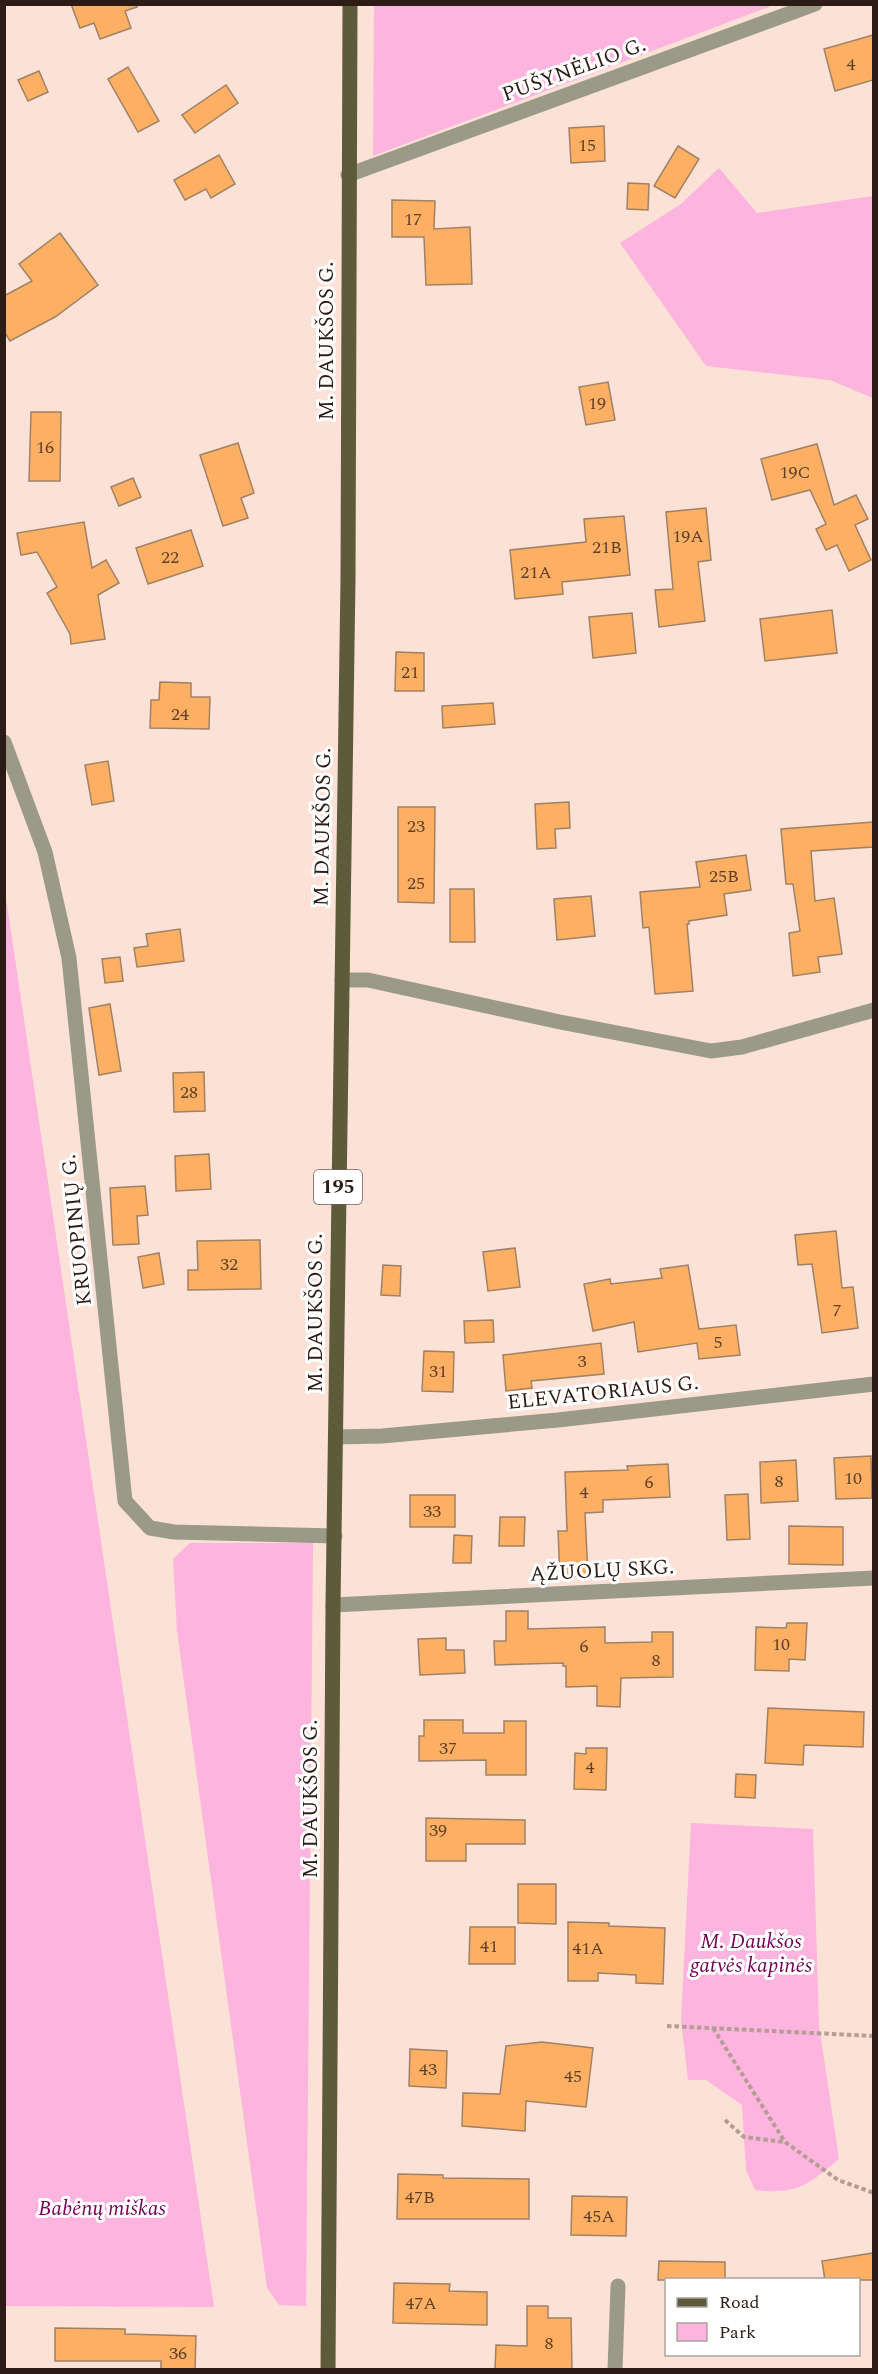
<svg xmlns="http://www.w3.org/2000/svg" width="878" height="2374" font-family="Spectral,serif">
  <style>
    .green { fill: #fdb4de }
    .building { fill: #fdb063; stroke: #a18164; stroke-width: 1.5 }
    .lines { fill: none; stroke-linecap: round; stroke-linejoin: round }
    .path { stroke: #b59d94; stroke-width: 4; stroke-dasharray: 4.5 3; stroke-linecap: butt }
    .minor { stroke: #9b9a88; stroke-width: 15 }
    .major { stroke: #5d5b3a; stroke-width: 15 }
    .labels { text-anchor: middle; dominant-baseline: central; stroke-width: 6; stroke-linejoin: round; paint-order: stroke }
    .number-label { font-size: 18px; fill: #604128 }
    .shield { fill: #fff; stroke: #6b605b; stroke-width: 1.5 }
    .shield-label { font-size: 20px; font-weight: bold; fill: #2c1c15 }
    .street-label { font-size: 21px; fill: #2c1c15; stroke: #fff }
    .park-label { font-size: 21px; font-style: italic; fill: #740055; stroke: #fff }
  </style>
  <rect width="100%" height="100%" fill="#fce1d6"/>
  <g class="green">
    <polygon points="374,5 374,4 774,5 373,156"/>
    <polygon points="719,168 757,213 873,196 873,398 830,380 706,366 620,243 681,204"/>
    <polygon points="5,891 214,2307 5,2306"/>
    <polygon points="190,1543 313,1543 306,2306 279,2305 267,2288 177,1631 173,1559"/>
    <path d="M 691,1823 L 813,1829 L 819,2025 L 839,2159 C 808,2185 797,2195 755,2190 L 746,2170 L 742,2105 L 706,2080 L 688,2080 L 681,2020 Z"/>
  </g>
  <g class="building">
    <polygon points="71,4 136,4 137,7 125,11 131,28 100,39 94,23 80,28"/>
    <polygon points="873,35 873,80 835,91 824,49"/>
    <polygon points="128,67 159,121 138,132 108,79"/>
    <polygon points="39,71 48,92 28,101 18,80"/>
    <polygon points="226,85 238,103 195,133 182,115"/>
    <polygon points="604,126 605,161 571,163 569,128"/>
    <polygon points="678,146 699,159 675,198 654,186"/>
    <polygon points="219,155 235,184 211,198 206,189 185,200 174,180"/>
    <polygon points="628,183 649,184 648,210 627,209"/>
    <polygon points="392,200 435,201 434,229 470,227 472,284 426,285 424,237 392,237"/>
    <polygon points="60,233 98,285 55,317 10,341 4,331 4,296 32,281 19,264"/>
    <polygon points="608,382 615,420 586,425 579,387"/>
    <polygon points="31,412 61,412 60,481 29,481"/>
    <polygon points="238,443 254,493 241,498 248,518 223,526 200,455"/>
    <polygon points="817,444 834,505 856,495 868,519 855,525 871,560 849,571 837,545 826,550 816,529 826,524 810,490 772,500 761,459"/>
    <polygon points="133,478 141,497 119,506 111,487"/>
    <polygon points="706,508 711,560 698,562 705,621 659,627 655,590 673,589 666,512"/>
    <polygon points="624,516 630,575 562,582 563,594 515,599 510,550 586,542 584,519"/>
    <polygon points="84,522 92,568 106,560 119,583 98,595 105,639 71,644 70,634 47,593 57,587 37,552 21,555 17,533"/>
    <polygon points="191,530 203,566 148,584 136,548"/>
    <polygon points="832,610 837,653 765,661 760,619"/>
    <polygon points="632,613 636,653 593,658 589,617"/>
    <polygon points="396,652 424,653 424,691 395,691"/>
    <polygon points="160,682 191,683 191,697 210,697 209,729 150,728 151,700 159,700"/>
    <polygon points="493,703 495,724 443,728 442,706"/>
    <polygon points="108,761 114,801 92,805 85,765"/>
    <polygon points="569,802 570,828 555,829 556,848 537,849 535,804"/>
    <polygon points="398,807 435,807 434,903 398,902"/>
    <polygon points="873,822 873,847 811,851 815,901 834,898 842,954 818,957 820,972 793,976 789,933 800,931 793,884 786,884 781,829"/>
    <polygon points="746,855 751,890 724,894 727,915 689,921 689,924 687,924 693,991 655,994 649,927 643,928 640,892 700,887 696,862"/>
    <polygon points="450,889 474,889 475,942 450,942"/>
    <polygon points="591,896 595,936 557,940 554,899"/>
    <polygon points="180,929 184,961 137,967 134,948 148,946 146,934"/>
    <polygon points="120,957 123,981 105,983 102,959"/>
    <polygon points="110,1004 121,1071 99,1075 89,1008"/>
    <polygon points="204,1072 205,1111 174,1112 173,1073"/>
    <polygon points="209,1154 211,1189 176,1191 175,1156"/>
    <polygon points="145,1186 148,1215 137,1216 139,1244 113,1245 110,1188"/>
    <polygon points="836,1231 842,1288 853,1287 858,1328 822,1333 812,1264 798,1265 795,1235"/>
    <polygon points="260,1240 261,1289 188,1290 188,1270 198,1270 197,1241"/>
    <polygon points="515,1248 520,1287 488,1291 483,1252"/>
    <polygon points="159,1253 164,1284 143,1288 138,1257"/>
    <polygon points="383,1265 401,1266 400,1296 381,1295"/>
    <polygon points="688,1265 699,1329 736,1325 740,1355 699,1359 697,1343 638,1352 634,1322 593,1331 584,1284 610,1279 611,1284 662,1278 660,1269"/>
    <polygon points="493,1320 494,1342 465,1343 464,1321"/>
    <polygon points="601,1343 604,1374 531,1381 532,1388 506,1391 503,1355"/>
    <polygon points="424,1351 454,1352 453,1392 422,1391"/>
    <polygon points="871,1456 872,1498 836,1499 834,1458"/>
    <polygon points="796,1460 798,1501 761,1503 760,1462"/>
    <polygon points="668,1464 670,1497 603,1500 603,1512 585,1513 588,1576 560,1577 558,1531 567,1531 565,1472 628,1470 627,1466"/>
    <polygon points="748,1494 750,1539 727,1540 725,1495"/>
    <rect x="410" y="1495" width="45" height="32"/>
    <polygon points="500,1517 525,1517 524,1546 499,1546"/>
    <polygon points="789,1526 843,1527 843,1565 789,1564"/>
    <polygon points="454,1535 472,1536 471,1563 453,1563"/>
    <polygon points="506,1611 528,1611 528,1629 605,1627 605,1643 652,1642 652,1632 673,1632 673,1677 621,1678 620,1707 597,1706 597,1686 566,1687 566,1666 563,1666 563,1663 495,1665 494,1641 506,1641"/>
    <polygon points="787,1623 807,1623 805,1660 789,1659 789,1671 755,1670 756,1627 786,1628"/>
    <polygon points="446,1638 446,1650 464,1650 465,1673 420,1675 418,1639"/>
    <polygon points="768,1708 864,1712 863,1747 804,1745 803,1765 765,1763"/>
    <polygon points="424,1720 463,1720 463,1733 504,1733 504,1721 526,1721 526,1775 486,1775 486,1760 419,1761 419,1736 424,1736"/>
    <polygon points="586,1748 607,1748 606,1790 574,1789 575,1753 586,1754"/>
    <polygon points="736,1774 756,1775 755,1798 735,1797"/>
    <polygon points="426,1818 525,1820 525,1844 466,1844 466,1861 426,1861"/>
    <polygon points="518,1884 556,1884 556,1924 518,1923"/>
    <polygon points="568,1922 609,1923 609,1926 665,1928 663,1984 636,1983 636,1975 598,1973 598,1981 568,1981"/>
    <polygon points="470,1927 515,1927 515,1964 469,1964"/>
    <polygon points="542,2042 593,2048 586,2107 526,2101 525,2131 462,2126 463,2093 500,2094 506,2046"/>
    <polygon points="410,2049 447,2051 446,2088 409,2086"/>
    <polygon points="398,2174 443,2175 443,2178 529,2179 529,2219 397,2219"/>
    <polygon points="572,2196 627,2197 626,2236 571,2235"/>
    <polygon points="873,2253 873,2280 825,2280 822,2261"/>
    <polygon points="659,2261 725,2262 725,2280 658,2280"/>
    <polygon points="394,2283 450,2284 449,2291 487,2292 487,2325 393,2323"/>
    <polygon points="527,2306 548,2306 548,2318 571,2318 572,2369 495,2370 496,2345 527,2346"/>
    <polygon points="55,2328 125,2329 125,2334 196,2336 195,2370 161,2370 161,2361 55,2361"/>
  </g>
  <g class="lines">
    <g class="path">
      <polyline points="667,2026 874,2036"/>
      <polyline points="713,2028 785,2142 838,2180 874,2193"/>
      <polyline points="725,2120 744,2137 784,2142"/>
    </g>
    <g class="minor">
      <polyline points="348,175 815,4"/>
      <polyline points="4,742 45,852 69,958 125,1501 150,1528 174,1532 335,1536"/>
      <polyline points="342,980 368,980 560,1022 711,1051 742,1047 874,1010"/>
      <polyline points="336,1437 382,1436 558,1420 874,1384"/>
      <polyline points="333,1605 874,1578"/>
      <polyline points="615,2370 618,2286"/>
    </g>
    <polyline class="major" points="328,2370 333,1605 348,579 350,4"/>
  </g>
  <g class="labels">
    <g class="number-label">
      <text x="851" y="64">4</text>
      <text x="587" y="145">15</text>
      <text x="413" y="219">17</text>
      <text x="597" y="403">19</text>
      <text x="45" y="447">16</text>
      <text x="795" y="472">19C</text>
      <text x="688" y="536">19A</text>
      <text x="607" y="547">21B</text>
      <text x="170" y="557">22</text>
      <text x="536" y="572">21A</text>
      <text x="410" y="672">21</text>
      <text x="180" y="714">24</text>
      <text x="416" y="826">23</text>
      <text x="724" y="876">25B</text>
      <text x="416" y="883">25</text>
      <text x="189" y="1092">28</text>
      <text x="229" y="1264">32</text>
      <text x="837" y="1310">7</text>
      <text x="718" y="1342">5</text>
      <text x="582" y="1361">3</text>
      <text x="438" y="1371">31</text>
      <text x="853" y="1478">10</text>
      <text x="779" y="1481">8</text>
      <text x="649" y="1482">6</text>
      <text x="584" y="1492">4</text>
      <text x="432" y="1511">33</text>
      <text x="781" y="1644">10</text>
      <text x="584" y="1646">6</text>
      <text x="656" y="1660">8</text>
      <text x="448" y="1748">37</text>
      <text x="590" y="1767">4</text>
      <text x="438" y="1830">39</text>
      <text x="489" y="1946">41</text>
      <text x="588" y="1948">41A</text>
      <text x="428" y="2069">43</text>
      <text x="573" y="2076">45</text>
      <text x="420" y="2197">47B</text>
      <text x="599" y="2216">45A</text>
      <text x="421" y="2303">47A</text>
      <text x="549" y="2343">8</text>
      <text x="178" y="2353">36</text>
    </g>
    <rect class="shield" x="314" y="1170" width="48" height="34" rx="4.5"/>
    <g class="shield-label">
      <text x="338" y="1187">195</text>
    </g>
    <g class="street-label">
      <text transform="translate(574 70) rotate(-20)">PUŠYNĖLIO G.</text>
      <text transform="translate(327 341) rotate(-90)">M. DAUKŠOS G.</text>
      <text transform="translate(323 827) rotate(-89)">M. DAUKŠOS G.</text>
      <text transform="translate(77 1230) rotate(-96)">KRUOPINIŲ G.</text>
      <text transform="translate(316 1313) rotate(-90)">M. DAUKŠOS G.</text>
      <text transform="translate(603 1393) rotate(-6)">ELEVATORIAUS G.</text>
      <text transform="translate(602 1571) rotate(-3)">ĄŽUOLŲ SKG.</text>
      <text transform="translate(311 1799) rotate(-90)">M. DAUKŠOS G.</text>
    </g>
    <g class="park-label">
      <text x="751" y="1942">M. Daukšos<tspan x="751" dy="24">gatvės kapinės</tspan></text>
      <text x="102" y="2209">Babėnų miškas</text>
    </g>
  </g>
  <rect width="878" height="2374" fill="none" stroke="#2c1c15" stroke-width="12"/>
  <rect x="665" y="2278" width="195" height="78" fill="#ffffff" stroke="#aba4a1" stroke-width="1.5"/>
  <rect x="677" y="2298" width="30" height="9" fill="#5d5b3a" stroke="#aba4a1" stroke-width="1.5"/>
  <text x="719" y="2308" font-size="18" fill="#2c1c15">Road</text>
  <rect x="677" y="2323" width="30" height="18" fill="#fdb4de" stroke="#aba4a1" stroke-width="1.5"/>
  <text x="719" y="2338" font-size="18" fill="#2c1c15">Park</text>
</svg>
